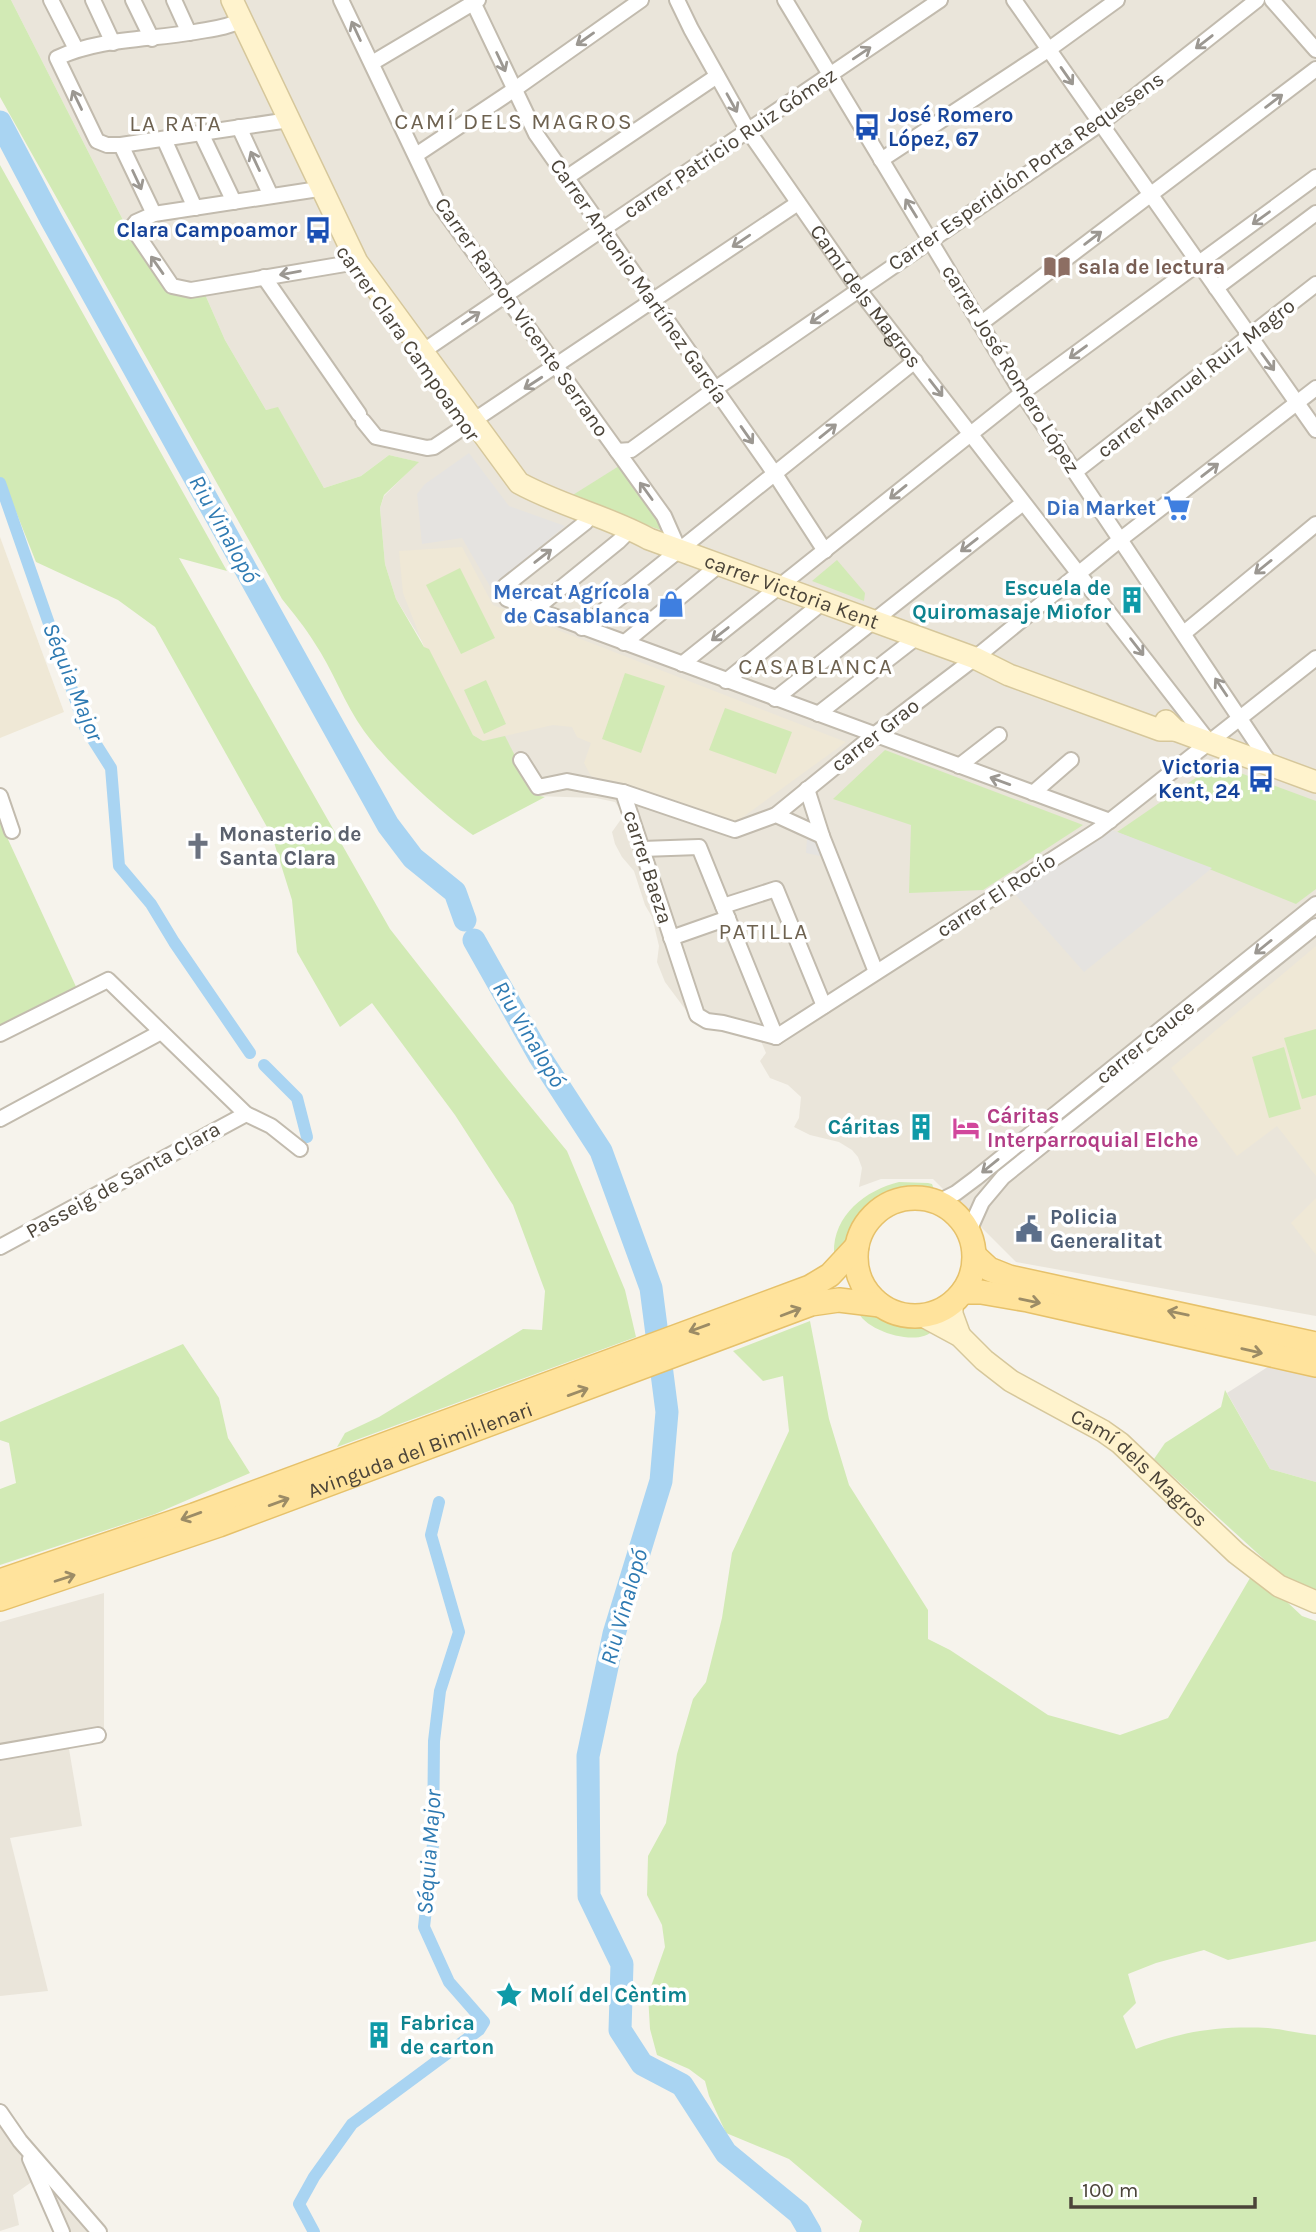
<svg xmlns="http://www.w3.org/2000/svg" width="1316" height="2232" font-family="Karla,sans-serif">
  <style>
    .residential { fill: #eae5da }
    .industrial { fill: #e6e2dd }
    .education { fill: #efe8d6 }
    .green { fill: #d2eab5 }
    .parking { fill: #e5e3e0 }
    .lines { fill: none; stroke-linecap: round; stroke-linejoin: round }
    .canal { stroke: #a9d4f2; stroke-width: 12 }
    .river { stroke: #a9d4f2; stroke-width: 23 }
    .street-casing { stroke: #c2bbae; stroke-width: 18 }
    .secondary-casing { stroke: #d6c79b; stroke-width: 24 }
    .primary-casing { stroke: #e6c16a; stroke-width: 26 }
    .street { stroke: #fff; stroke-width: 14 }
    .secondary { stroke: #fff3cd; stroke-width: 21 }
    .primary { stroke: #ffe39c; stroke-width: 23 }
    .oneway { stroke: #9c9892 }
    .oneway2 { stroke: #9c8c66 }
    .labels { text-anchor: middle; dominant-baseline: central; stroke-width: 7; stroke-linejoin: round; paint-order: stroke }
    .transit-label { font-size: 21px; font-weight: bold; fill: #164399; stroke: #fff; text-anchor: end }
    .street-label { font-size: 21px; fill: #4b4439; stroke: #fff }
    .education-label { font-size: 21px; font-weight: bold; fill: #785e54; stroke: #fff; text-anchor: start }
    .shop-label { font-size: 21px; font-weight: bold; fill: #366cbe; stroke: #fff; text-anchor: end }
    .culture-label { font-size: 21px; font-weight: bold; fill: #0d838f; stroke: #fff; text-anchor: end }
    .worship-label { font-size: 21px; font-weight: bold; fill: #5b616d; stroke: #fff; text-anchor: start }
    .hotel-label { font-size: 21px; font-weight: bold; fill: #b23c85; stroke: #fff; text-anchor: start }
    .service-label { font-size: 21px; font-weight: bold; fill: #4e5e75; stroke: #fff; text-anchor: start }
    .neighbourhood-label { font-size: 23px; letter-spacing: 2px; fill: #6e6250; stroke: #fff }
    .water-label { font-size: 23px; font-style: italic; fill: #2e7ab2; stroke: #fff }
  </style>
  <rect width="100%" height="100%" fill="#f6f3ec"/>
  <g class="residential">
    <polygon points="11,0 1316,0 1316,1316 1016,1262 933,1179 881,1179 859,1187 862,1168 858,1157 852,1150 839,1142 810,1135 794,1127 799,1118 801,1097 788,1085 770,1078 760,1061 766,1053 758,1034 707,1022 688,1013 665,982 657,962 659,946 652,917 645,905 634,871 622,857 615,844 612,832 624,815 615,802 596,798 535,796 505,737 483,741 396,599 385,564 380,508 384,496 418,462 389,455 361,476 324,488 278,408 266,410 225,340 204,292 192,293 153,263 123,220"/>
    <polygon points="104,1593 104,1731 67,1737 82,1826 10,1838 48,1991 0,1996 0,1622"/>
    <polygon points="0,2122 10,2135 33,2181 13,2195 19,2225 0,2231"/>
    <polygon points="40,2171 91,2232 65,2232"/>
  </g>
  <polygon class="industrial" points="1316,1336 1316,1482 1270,1469 1227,1393"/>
  <g class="education">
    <polygon points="0,537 64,712 0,738"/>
    <polygon points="462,547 493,605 846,742 736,822 591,776 584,763 591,743 577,737 572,727 553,725 483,741 473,735 424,647 403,593 399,551"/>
    <polygon points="1316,946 1316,1176 1277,1126 1237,1156 1171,1068"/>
    <polygon points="1316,1198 1316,1255 1291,1223"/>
  </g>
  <g class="green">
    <path d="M 0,0 L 11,0 L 123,220 L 175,293 L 204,292 L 225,340 L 266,410 L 278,407 L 324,488 L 361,476 L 389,455 L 419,462 L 384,495 L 380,508 L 385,564 L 396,599 L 424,647 L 429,649 L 473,735 L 483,741 L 505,736 L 535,795 L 545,797 L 473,835 C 439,811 388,764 364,731 C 344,703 333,670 314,642 C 305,627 293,613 282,599 L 0,97 Z"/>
    <polygon points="0,165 227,571 179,558 390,929 507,1078 567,1151 625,1290 636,1337 337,1447 345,1433 379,1417 523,1329 542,1330 545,1291 513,1205 455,1115 372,1003 340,1027 297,952 292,900 272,836 155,627 118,600 36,562 5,484 0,486"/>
    <polygon points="619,466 658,517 664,531 568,498"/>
    <polygon points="837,560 865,593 864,601 812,581"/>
    <polygon points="460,568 495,638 461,654 426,585"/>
    <polygon points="625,673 665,686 641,753 602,739"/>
    <polygon points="486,680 506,724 484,734 464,690"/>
    <polygon points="725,708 792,732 776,774 709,750"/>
    <polygon points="885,750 1083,825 983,890 909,893 911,825 833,799"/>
    <polygon points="1216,764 1316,801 1316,889 1296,904 1117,832"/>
    <polygon points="0,822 78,991 0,1036"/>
    <polygon points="1316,1029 1316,1095 1302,1099 1284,1038"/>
    <polygon points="1284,1047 1301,1109 1269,1118 1252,1057"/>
    <path d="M 899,1182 L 928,1183 L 932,1184 L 935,1192 C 874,1185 869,1212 837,1253 L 834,1253 C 833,1215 866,1190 899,1182 Z"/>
    <path d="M 858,1311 C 872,1314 884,1320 898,1323 C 910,1326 922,1323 933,1330 C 920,1348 864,1331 858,1311 Z"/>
    <path d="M 810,1321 L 829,1419 L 849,1485 L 928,1610 L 928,1639 L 950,1650 L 1048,1715 L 1120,1735 L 1168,1718 L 1250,1578 L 1271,1587 L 1302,1616 L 1316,1621 L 1316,1941 L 1228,1960 L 1204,1950 L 1156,1963 L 1128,1974 L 1136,2003 L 1123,2016 L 1136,2049 C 1182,2031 1218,2026 1268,2028 C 1284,2029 1300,2034 1316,2035 L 1316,2232 L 859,2232 L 862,2221 L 789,2159 L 726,2133 L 709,2096 L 705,2081 L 689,2069 L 657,2055 L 650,2029 L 648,1995 L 665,1947 L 662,1925 L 647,1895 L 648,1856 L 666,1823 L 677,1754 L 693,1699 L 706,1682 L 722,1618 L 732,1553 L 789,1431 L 783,1376 L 763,1381 L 733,1351 Z"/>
    <polygon points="183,1344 219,1398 228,1438 250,1473 155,1514 0,1565 0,1489 16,1483 9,1443 0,1440 0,1422"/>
    <polygon points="1225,1390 1270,1469 1316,1482 1316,1593 1289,1582 1154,1459 1165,1443 1221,1407"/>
  </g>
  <g class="parking">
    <polygon points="469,453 509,506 565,526 491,588 462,538 422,544 417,494 425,484"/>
    <polygon points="1112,830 1212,868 1084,972 1015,894"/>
    <polygon points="807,838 819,840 825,857 806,853"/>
  </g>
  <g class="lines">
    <g class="canal">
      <polyline points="0,483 85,727 111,768 119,866 151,904 174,942 250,1053"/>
      <polyline points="264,1065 297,1098 307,1137"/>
      <polyline points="314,2232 299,2204 314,2177 352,2124 479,2030 484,2022 449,1982 424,1927 433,1844 434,1741 440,1691 459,1632 431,1535 439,1502"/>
    </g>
    <g class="river">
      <polyline points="0,122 51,219 388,825 413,858 455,892 465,920"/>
      <polyline points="474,940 540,1057 601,1151 651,1288 667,1412 661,1481 614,1634 588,1756 589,1896 622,1964 620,2030 642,2064 682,2085 726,2153 799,2213 810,2232"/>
    </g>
    <defs>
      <g id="street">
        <polyline points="51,0 76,49"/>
        <polyline points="93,0 113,43"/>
        <polyline points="133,0 152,39"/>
        <polyline points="174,0 189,33"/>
        <polyline points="341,0 437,201 664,516 679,550"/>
        <polyline points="472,0 536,134 775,474 825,551"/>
        <path id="s1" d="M 677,0 L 691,29 L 747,129 L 859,290 L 1209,742"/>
        <polyline points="785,0 1022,393 1271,765"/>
        <polyline points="1014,0 1316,430"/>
        <polyline points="1272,0 1316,50"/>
        <path d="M 242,20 C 227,28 211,29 195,32 C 149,40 99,38 57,58 L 97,141 L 107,145 L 121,145 L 289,120"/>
        <polyline points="372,63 478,0"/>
        <polyline points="239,127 271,196"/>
        <polyline points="201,133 234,202"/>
        <polyline points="164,139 195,208"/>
        <polyline points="121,145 154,214"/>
        <polyline points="416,155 515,89 641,0"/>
        <polyline points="881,160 1048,50 1117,0"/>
        <polyline points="566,178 717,76"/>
        <polyline points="320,186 312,190 154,214 136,222 132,227 172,286 191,290 357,262"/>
        <polyline points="264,277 359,414"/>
        <polyline points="1216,288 1316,213"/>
        <polyline points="980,324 1316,69"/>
        <polyline points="416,356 940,0"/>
        <polyline points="363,421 376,437 427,448 434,447 798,203"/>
        <polyline points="617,451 631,450 715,389 1100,124 1257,0"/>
        <polyline points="1075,472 1316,284"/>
        <polyline points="586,522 505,586 504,593 507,599 1110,821"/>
        <polyline points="534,610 619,541 625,535 628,527"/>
        <polyline points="582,628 915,361"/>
        <polyline points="1184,633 1316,524"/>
        <polyline points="624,643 719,565"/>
        <polyline points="682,664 1022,393 1316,177"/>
        <polyline points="726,681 823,602"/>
        <polyline points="775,699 1023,503"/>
        <polyline points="818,714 917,637"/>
        <polyline points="521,760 538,787 567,781 623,792 697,1015 707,1021 723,1023 776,1037"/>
        <polyline points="959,766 999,735"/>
        <polyline points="807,789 822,836 876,972"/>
        <polyline points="623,792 735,830 776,815 822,836"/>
        <polyline points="1033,793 1071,760"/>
        <polyline points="0,796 12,831"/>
        <polyline points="776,815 874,735 975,658 1121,539 1316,388"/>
        <polyline points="642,849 699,847 776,1037"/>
        <polyline points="723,906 776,889 824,1006"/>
        <polyline points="671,938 728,918"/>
        <polyline points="0,1034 108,980 246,1114 271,1126 300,1149"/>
        <polyline points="776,1037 1098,830 1316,658"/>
        <polyline points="0,1119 161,1032"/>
        <polyline points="938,1202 956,1193 976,1178 1316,904"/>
        <polyline points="969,1231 982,1202 1003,1177 1316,926"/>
        <polyline points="0,1247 246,1114"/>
        <polyline points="0,1752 98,1735"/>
        <polyline points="0,2112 20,2141 99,2232"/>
        <polyline points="30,2159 62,2232"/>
      </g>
      <g id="secondary">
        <path id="s2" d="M 232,0 L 357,262 L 519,483 C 561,506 607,516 649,539 L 975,658 L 1009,675 L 1160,730 L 1175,730"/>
        <polyline points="1166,721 1175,730 1316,782"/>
        <polyline points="952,1303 952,1314 960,1336"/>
        <path id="s3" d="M 923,1316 L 960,1336 L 984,1360 L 1011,1381 L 1103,1431 L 1120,1443 L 1236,1553 L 1279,1586 L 1316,1602"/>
      </g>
      <g id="primary">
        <circle cx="915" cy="1257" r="59"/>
        <polyline points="975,1256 989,1269 1009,1277 1316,1344"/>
        <polyline points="963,1292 981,1292 1028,1300 1316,1365"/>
        <polyline points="0,1581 194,1515 810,1287 830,1275 857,1246"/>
        <path id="s4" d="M 0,1599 L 219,1525 L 811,1304 L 839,1300 L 880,1305"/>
      </g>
    </defs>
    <use href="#street" class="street-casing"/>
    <use href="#secondary" class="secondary-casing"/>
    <use href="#primary" class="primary-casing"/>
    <use href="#street" class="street"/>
    <use href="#secondary" class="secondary"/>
    <use href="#primary" class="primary"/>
  </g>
  <defs><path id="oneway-shaft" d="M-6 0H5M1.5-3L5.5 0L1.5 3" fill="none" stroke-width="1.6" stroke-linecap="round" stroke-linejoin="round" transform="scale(1.75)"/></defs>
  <g class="oneway">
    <use href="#oneway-shaft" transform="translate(356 31) rotate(-115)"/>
    <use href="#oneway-shaft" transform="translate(585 39) rotate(145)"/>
    <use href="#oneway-shaft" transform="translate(1204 42) rotate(142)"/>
    <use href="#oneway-shaft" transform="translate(862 53) rotate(-34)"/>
    <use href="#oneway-shaft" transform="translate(501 62) rotate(65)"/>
    <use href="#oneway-shaft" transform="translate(1067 76) rotate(55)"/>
    <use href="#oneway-shaft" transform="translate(77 100) rotate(-116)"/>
    <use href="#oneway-shaft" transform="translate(1274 101) rotate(-37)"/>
    <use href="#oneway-shaft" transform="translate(732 103) rotate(61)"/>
    <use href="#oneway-shaft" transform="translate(255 161) rotate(-115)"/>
    <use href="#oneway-shaft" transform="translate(137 180) rotate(65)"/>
    <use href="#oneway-shaft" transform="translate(911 208) rotate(-122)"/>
    <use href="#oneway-shaft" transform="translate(1261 218) rotate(144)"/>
    <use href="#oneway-shaft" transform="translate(1093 238) rotate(-37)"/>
    <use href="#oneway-shaft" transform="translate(741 241) rotate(146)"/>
    <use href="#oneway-shaft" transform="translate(157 265) rotate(-125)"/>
    <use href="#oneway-shaft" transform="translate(290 273) rotate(170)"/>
    <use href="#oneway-shaft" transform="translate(819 317) rotate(145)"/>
    <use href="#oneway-shaft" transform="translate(471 318) rotate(-34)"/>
    <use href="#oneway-shaft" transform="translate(1078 352) rotate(144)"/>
    <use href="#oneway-shaft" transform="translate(1268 362) rotate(54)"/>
    <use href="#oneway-shaft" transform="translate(533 383) rotate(147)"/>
    <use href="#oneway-shaft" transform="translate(936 388) rotate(52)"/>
    <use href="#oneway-shaft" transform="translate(828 431) rotate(-39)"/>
    <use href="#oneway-shaft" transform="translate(747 435) rotate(55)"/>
    <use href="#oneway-shaft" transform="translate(1210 470) rotate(-38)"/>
    <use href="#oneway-shaft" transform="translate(646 491) rotate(-126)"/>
    <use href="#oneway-shaft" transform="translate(898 492) rotate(141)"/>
    <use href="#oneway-shaft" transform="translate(969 545) rotate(142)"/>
    <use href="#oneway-shaft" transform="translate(543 556) rotate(-38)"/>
    <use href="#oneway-shaft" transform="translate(1263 567) rotate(141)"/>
    <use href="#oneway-shaft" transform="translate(720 634) rotate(142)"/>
    <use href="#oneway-shaft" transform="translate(1137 647) rotate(52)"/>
    <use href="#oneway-shaft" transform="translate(1221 687) rotate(-124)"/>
    <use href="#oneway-shaft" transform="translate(1000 781) rotate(-160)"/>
    <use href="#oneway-shaft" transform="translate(1263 947) rotate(141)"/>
    <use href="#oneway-shaft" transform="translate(990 1166) rotate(141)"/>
  </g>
  <g class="oneway2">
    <use href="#oneway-shaft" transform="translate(1030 1301) rotate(12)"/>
    <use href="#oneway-shaft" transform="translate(791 1312) rotate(-21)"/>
    <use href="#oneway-shaft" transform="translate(1178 1313) rotate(-168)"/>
    <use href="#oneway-shaft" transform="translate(699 1328) rotate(160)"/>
    <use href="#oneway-shaft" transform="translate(1252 1351) rotate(13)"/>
    <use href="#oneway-shaft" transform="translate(578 1392) rotate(-20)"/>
    <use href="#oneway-shaft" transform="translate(279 1502) rotate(-20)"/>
    <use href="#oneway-shaft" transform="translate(191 1516) rotate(160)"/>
    <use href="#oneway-shaft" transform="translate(65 1578) rotate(-18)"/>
  </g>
  <defs>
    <symbol id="bus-bare" viewBox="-9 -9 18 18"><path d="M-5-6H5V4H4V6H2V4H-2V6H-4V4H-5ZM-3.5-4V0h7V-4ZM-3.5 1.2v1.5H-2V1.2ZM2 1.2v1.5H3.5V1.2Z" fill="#1a4fb4" stroke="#fff" stroke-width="2.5" paint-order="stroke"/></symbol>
    <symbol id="library-bare" viewBox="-9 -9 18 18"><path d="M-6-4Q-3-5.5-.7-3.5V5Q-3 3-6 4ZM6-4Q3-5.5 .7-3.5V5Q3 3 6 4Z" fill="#8d6e63" stroke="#fff" stroke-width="2.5" paint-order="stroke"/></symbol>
    <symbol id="supermarket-bare" viewBox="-9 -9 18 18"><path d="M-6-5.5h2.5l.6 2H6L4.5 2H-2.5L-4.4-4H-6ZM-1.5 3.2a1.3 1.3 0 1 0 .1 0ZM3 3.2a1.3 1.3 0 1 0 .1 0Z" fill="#3f7fe0" stroke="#fff" stroke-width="2.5" paint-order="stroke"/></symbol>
    <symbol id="building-bare" viewBox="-9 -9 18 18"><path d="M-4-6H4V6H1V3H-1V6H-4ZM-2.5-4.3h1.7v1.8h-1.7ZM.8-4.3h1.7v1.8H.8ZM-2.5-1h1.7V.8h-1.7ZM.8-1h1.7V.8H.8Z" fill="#0f9aa8" stroke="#fff" stroke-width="2.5" paint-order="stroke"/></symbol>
    <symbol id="shop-bare" viewBox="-9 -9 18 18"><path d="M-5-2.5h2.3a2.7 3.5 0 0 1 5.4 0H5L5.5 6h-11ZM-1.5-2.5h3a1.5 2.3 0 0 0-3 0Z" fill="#3f7fe0" stroke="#fff" stroke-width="2.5" paint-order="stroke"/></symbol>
    <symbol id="church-bare" viewBox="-9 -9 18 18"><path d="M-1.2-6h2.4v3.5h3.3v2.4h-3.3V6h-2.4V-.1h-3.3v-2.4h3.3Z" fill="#6b7280" stroke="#fff" stroke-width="2.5" paint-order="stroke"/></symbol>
    <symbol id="hotel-bare" viewBox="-9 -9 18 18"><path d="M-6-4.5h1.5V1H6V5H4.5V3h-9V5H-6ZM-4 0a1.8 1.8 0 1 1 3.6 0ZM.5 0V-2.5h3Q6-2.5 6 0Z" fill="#d1479c" stroke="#fff" stroke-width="2.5" paint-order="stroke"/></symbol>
    <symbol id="civic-bare" viewBox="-9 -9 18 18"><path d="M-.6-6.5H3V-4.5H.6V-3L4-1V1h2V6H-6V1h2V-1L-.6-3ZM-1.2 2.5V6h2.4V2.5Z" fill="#5c6f8a" stroke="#fff" stroke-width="2.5" paint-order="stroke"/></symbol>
    <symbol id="sight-bare" viewBox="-9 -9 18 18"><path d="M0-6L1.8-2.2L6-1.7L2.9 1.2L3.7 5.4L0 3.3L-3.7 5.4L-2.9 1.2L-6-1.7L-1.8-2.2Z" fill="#0f9aa8" stroke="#fff" stroke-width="2.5" paint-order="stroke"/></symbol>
  </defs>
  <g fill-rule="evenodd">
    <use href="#bus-bare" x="848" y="108" width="38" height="38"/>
    <use href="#bus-bare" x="299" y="211" width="38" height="38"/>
    <use href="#library-bare" x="1038" y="248" width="38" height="38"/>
    <use href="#supermarket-bare" x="1158" y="489" width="38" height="38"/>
    <use href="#building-bare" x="1113" y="581" width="38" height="38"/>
    <use href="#shop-bare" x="652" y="585" width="38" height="38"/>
    <use href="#bus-bare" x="1242" y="760" width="38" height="38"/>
    <use href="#church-bare" x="179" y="827" width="38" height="38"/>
    <use href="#building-bare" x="902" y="1108" width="38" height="38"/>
    <use href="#hotel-bare" x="947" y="1109" width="38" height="38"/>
    <use href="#civic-bare" x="1010" y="1210" width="38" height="38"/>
    <use href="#sight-bare" x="490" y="1976" width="38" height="38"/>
    <use href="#building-bare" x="360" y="2016" width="38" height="38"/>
  </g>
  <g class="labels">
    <g class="transit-label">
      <text x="888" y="115" text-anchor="start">José Romero<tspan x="888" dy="24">López, 67</tspan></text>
      <text x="297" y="230">Clara Campoamor</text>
      <text x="1240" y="767">Victoria<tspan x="1240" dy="24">Kent, 24</tspan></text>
    </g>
    <g class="street-label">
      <text transform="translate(730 143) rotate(-34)">carrer Patricio Ruiz Gómez</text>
      <text transform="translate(1026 171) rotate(-35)">Carrer Esperidión Porta Requesens</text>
      <text transform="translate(639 281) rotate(55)">Carrer Antonio Martínez García</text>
      <text stroke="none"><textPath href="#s1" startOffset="352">Camí dels Magros</textPath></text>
      <text transform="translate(522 317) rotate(55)">Carrer Ramon Vicente Serrano</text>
      <text transform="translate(408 343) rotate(55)">carrer Clara Campoamor</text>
      <text transform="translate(1011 369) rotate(58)">carrer José Romero López</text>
      <text transform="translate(1196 378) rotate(-38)">carrer Manuel Ruiz Magro</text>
      <text stroke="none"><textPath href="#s2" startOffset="858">carrer Victoria Kent</textPath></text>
      <text transform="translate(875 735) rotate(-38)">carrer Grao</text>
      <text transform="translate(648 867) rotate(72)">carrer Baeza</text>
      <text transform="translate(996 895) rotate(-33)">carrer El Rocío</text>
      <text transform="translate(1145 1042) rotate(-39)">carrer Cauce</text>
      <text transform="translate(123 1180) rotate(-29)">Passeig de Santa Clara</text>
      <text stroke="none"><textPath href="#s4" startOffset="446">Avinguda del Bimil·lenari</textPath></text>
      <text stroke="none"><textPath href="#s3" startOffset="266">Camí dels Magros</textPath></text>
    </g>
    <g class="education-label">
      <text x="1078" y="267">sala de lectura</text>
    </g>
    <g class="shop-label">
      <text x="1156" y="508">Dia Market</text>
      <text x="650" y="592">Mercat Agrícola<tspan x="650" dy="24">de Casablanca</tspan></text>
    </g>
    <g class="culture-label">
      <text x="1111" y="588">Escuela de<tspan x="1111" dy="24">Quiromasaje Miofor</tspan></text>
      <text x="900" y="1127">Cáritas</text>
      <text x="530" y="1995" text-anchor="start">Molí del Cèntim</text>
      <text x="400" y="2023" text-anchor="start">Fabrica<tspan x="400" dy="24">de carton</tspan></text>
    </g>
    <g class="worship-label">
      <text x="219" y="834">Monasterio de<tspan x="219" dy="24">Santa Clara</tspan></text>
    </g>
    <g class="hotel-label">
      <text x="987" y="1116">Cáritas<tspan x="987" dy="24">Interparroquial Elche</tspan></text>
    </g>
    <g class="service-label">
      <text x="1050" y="1217">Policia<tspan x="1050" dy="24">Generalitat</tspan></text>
    </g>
    <g class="neighbourhood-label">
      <text x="514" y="121">CAMÍ DELS MAGROS</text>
      <text x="176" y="123">LA RATA</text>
      <text x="816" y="666">CASABLANCA</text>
      <text x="764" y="931">PATILLA</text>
    </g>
    <g class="water-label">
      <text transform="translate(224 529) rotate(61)">Riu Vinalopó</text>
      <text transform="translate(73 682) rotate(68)">Séquia Major</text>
      <text transform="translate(529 1034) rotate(59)">Riu Vinalopó</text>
      <text transform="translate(624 1607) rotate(-74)">Riu Vinalopó</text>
      <text transform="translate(429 1852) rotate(-86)">Séquia Major</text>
    </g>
  </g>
  <path d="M1071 2197v10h184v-10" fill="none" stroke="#4b4439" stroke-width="3.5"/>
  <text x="1082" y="2197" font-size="21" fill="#4b4439" stroke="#ffffff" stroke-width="5" paint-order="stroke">100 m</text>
</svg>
